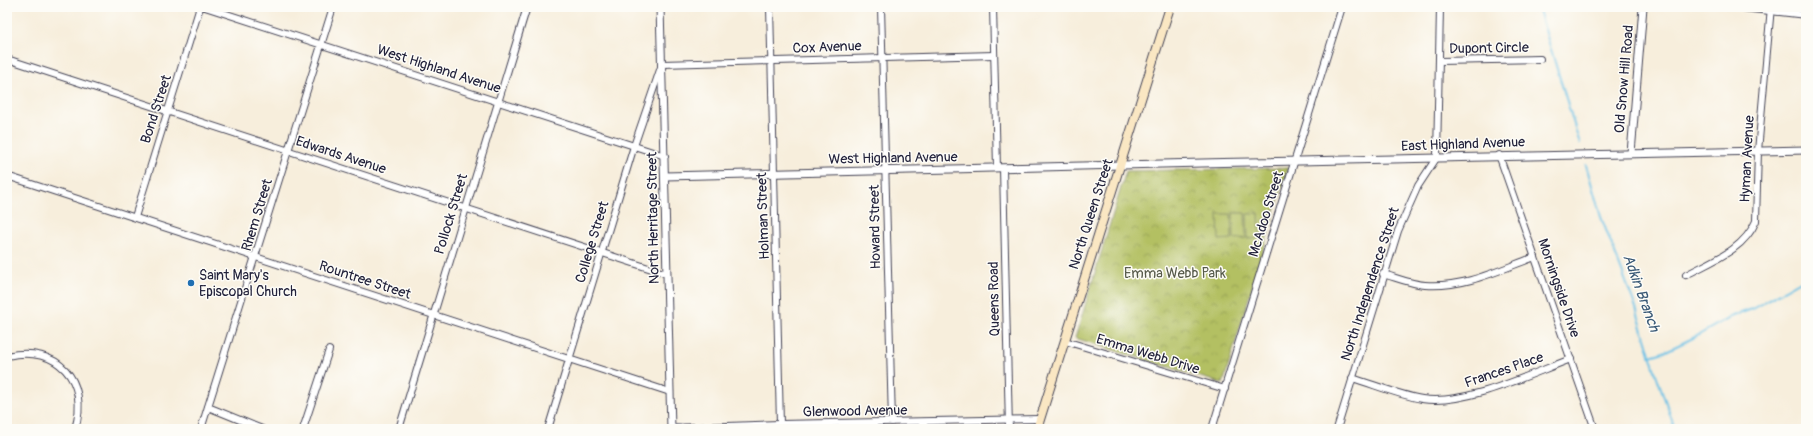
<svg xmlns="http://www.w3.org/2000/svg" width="1813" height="436" font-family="Pangolin,sans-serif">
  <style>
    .park { fill: url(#park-crowns); stroke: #6a714e }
    .pitch { fill: #b3c062; stroke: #6a714e }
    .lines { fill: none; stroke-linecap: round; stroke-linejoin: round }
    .stream { stroke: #69c1e6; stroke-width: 2 }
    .minor-casing { stroke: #424153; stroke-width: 8 }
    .tertiary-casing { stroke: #424153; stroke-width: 9 }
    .secondary-casing { stroke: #424153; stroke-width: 10 }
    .minor { stroke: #fff; stroke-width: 6 }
    .tertiary { stroke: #fff; stroke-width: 7 }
    .secondary { stroke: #fae7c3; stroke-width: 8 }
    .poi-dot { fill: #1f6fb2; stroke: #fdfcf7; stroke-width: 1.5 }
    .labels { text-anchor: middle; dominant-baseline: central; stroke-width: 3; stroke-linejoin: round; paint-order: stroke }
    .street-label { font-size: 14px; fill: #22223b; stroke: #fdfcf7 }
    .park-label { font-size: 14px; fill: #555949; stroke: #fdfcf7 }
    .poi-label { font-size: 14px; fill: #22223b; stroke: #fdfcf7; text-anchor: start }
    .water-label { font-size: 15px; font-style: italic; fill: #3b5a77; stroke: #fdfcf7 }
  </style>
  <defs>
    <pattern id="park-crowns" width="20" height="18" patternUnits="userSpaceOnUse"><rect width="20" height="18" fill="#b3c062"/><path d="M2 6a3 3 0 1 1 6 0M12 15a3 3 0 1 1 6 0" fill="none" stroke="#919c52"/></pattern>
  </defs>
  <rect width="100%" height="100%" fill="#fdfcf7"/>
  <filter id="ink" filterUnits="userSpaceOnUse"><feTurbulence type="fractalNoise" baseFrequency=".025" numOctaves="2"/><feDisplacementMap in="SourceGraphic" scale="8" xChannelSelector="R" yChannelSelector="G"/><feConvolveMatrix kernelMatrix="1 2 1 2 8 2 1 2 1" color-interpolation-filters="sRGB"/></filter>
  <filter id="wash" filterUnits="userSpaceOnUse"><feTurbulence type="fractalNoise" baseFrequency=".012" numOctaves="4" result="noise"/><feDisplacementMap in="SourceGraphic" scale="16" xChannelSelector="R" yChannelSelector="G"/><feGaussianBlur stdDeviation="0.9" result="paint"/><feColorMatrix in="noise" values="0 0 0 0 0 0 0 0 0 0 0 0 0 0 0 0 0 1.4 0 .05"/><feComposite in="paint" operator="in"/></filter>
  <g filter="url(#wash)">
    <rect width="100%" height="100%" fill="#f7eedc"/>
    <polygon class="park" points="1288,168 1223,384 1075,338 1126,171"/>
    <g class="pitch">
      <polygon points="1233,213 1245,213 1246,238 1234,239"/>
      <polygon points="1259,213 1260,238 1248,239 1247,214"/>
      <polygon points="1218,214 1231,214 1232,239 1219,240"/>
    </g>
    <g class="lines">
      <g class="stream">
        <polyline points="1538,7 1580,144"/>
        <polyline points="1586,165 1601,217 1636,308 1656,374 1675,429"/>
        <polyline points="1650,356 1664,352 1697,336 1728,318 1752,309 1806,278"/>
      </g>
    </g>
  </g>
  <g filter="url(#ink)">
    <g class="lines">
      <defs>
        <g id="minor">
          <polyline points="205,7 665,156"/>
          <polyline points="770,7 780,424"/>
          <polyline points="881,7 892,422"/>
          <polyline points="993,7 997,168"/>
          <polyline points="1734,7 1806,15"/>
          <polyline points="7,8 7,7"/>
          <polyline points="7,59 667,274"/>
          <polyline points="1439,61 1540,59"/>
          <polyline points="1499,155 1595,429"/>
          <polyline points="1003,168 1009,429"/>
          <polyline points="7,176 670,392"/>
          <polyline points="135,217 200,7"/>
          <path d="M 1383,274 C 1397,278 1411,284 1425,285 C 1464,288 1499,270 1535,257"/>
          <path d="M 1686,275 C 1712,261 1744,250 1756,221 L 1758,151 L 1771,7"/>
          <polyline points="1065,341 1225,389"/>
          <path d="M 7,356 C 57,344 90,381 75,429"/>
          <path d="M 1352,378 C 1375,385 1399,395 1422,399 C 1465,406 1530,374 1571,359"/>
          <polyline points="208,407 262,429"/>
          <polyline points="671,428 780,424 1040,419"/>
          <polyline points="201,429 333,7"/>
          <polyline points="303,429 329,350"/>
          <polyline points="399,429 527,7"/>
          <polyline points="548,429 634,146 662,64 994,55"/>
          <polyline points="1212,429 1342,7"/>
          <polyline points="1337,429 1398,231 1418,186 1437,157 1440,7"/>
        </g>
        <g id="tertiary">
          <polyline points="660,7 671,429"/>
          <polyline points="1631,153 1643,7"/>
          <path d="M 665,176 C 1045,167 1426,157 1806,150"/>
        </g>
        <polyline id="secondary" points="1037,429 1170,7"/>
      </defs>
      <use href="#minor" class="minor-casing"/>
      <use href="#tertiary" class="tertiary-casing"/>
      <use href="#secondary" class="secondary-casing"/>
      <use href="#minor" class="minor"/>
      <use href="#tertiary" class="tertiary"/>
      <use href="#secondary" class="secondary"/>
    </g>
  </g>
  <circle class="poi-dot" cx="191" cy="283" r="4"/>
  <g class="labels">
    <g class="street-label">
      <text transform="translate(827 47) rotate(-2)">Cox Avenue</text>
      <text transform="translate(1489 48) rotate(-1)">Dupont Circle</text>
      <text transform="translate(439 69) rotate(18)">West Highland Avenue</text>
      <text transform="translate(1624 79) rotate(-85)">Old Snow Hill Road</text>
      <text transform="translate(156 109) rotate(-72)">Bond Street</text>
      <text transform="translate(1463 144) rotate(-2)">East Highland Avenue</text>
      <text transform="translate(341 155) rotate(18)">Edwards Avenue</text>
      <text transform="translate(893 158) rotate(-1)">West Highland Avenue</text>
      <text transform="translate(1747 159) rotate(-87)">Hyman Avenue</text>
      <text transform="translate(451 214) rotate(-73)">Pollock Street</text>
      <text transform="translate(1091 214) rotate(-72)">North Queen Street</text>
      <text transform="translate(1266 214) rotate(-73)">McAdoo Street</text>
      <text transform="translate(257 215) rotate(-73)">Rhem Street</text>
      <text transform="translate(763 216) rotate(-92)">Holman Street</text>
      <text transform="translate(653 218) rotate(-91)">North Herritage Street</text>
      <text transform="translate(875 227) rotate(-91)">Howard Street</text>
      <text transform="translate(592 242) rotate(-73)">College Street</text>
      <text transform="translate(365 280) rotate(18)">Rountree Street</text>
      <text transform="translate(1370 284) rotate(-72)">North Independence Street</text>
      <text transform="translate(1559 288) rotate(71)">Morningside Drive</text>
      <text transform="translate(994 299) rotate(-91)">Queens Road</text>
      <text transform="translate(1148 354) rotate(17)">Emma Webb Drive</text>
      <text transform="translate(1504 370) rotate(-19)">Frances Place</text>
      <text transform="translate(855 411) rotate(-1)">Glenwood Avenue</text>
    </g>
    <g class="park-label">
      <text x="1175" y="273">Emma Webb Park</text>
    </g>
    <g class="poi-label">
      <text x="199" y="275">Saint Mary's<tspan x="199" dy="16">Episcopal Church</tspan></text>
    </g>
    <g class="water-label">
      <text transform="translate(1641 293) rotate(70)">Adkin Branch</text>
    </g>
  </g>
  <rect width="1813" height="436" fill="none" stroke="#fdfcf7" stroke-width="24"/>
</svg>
